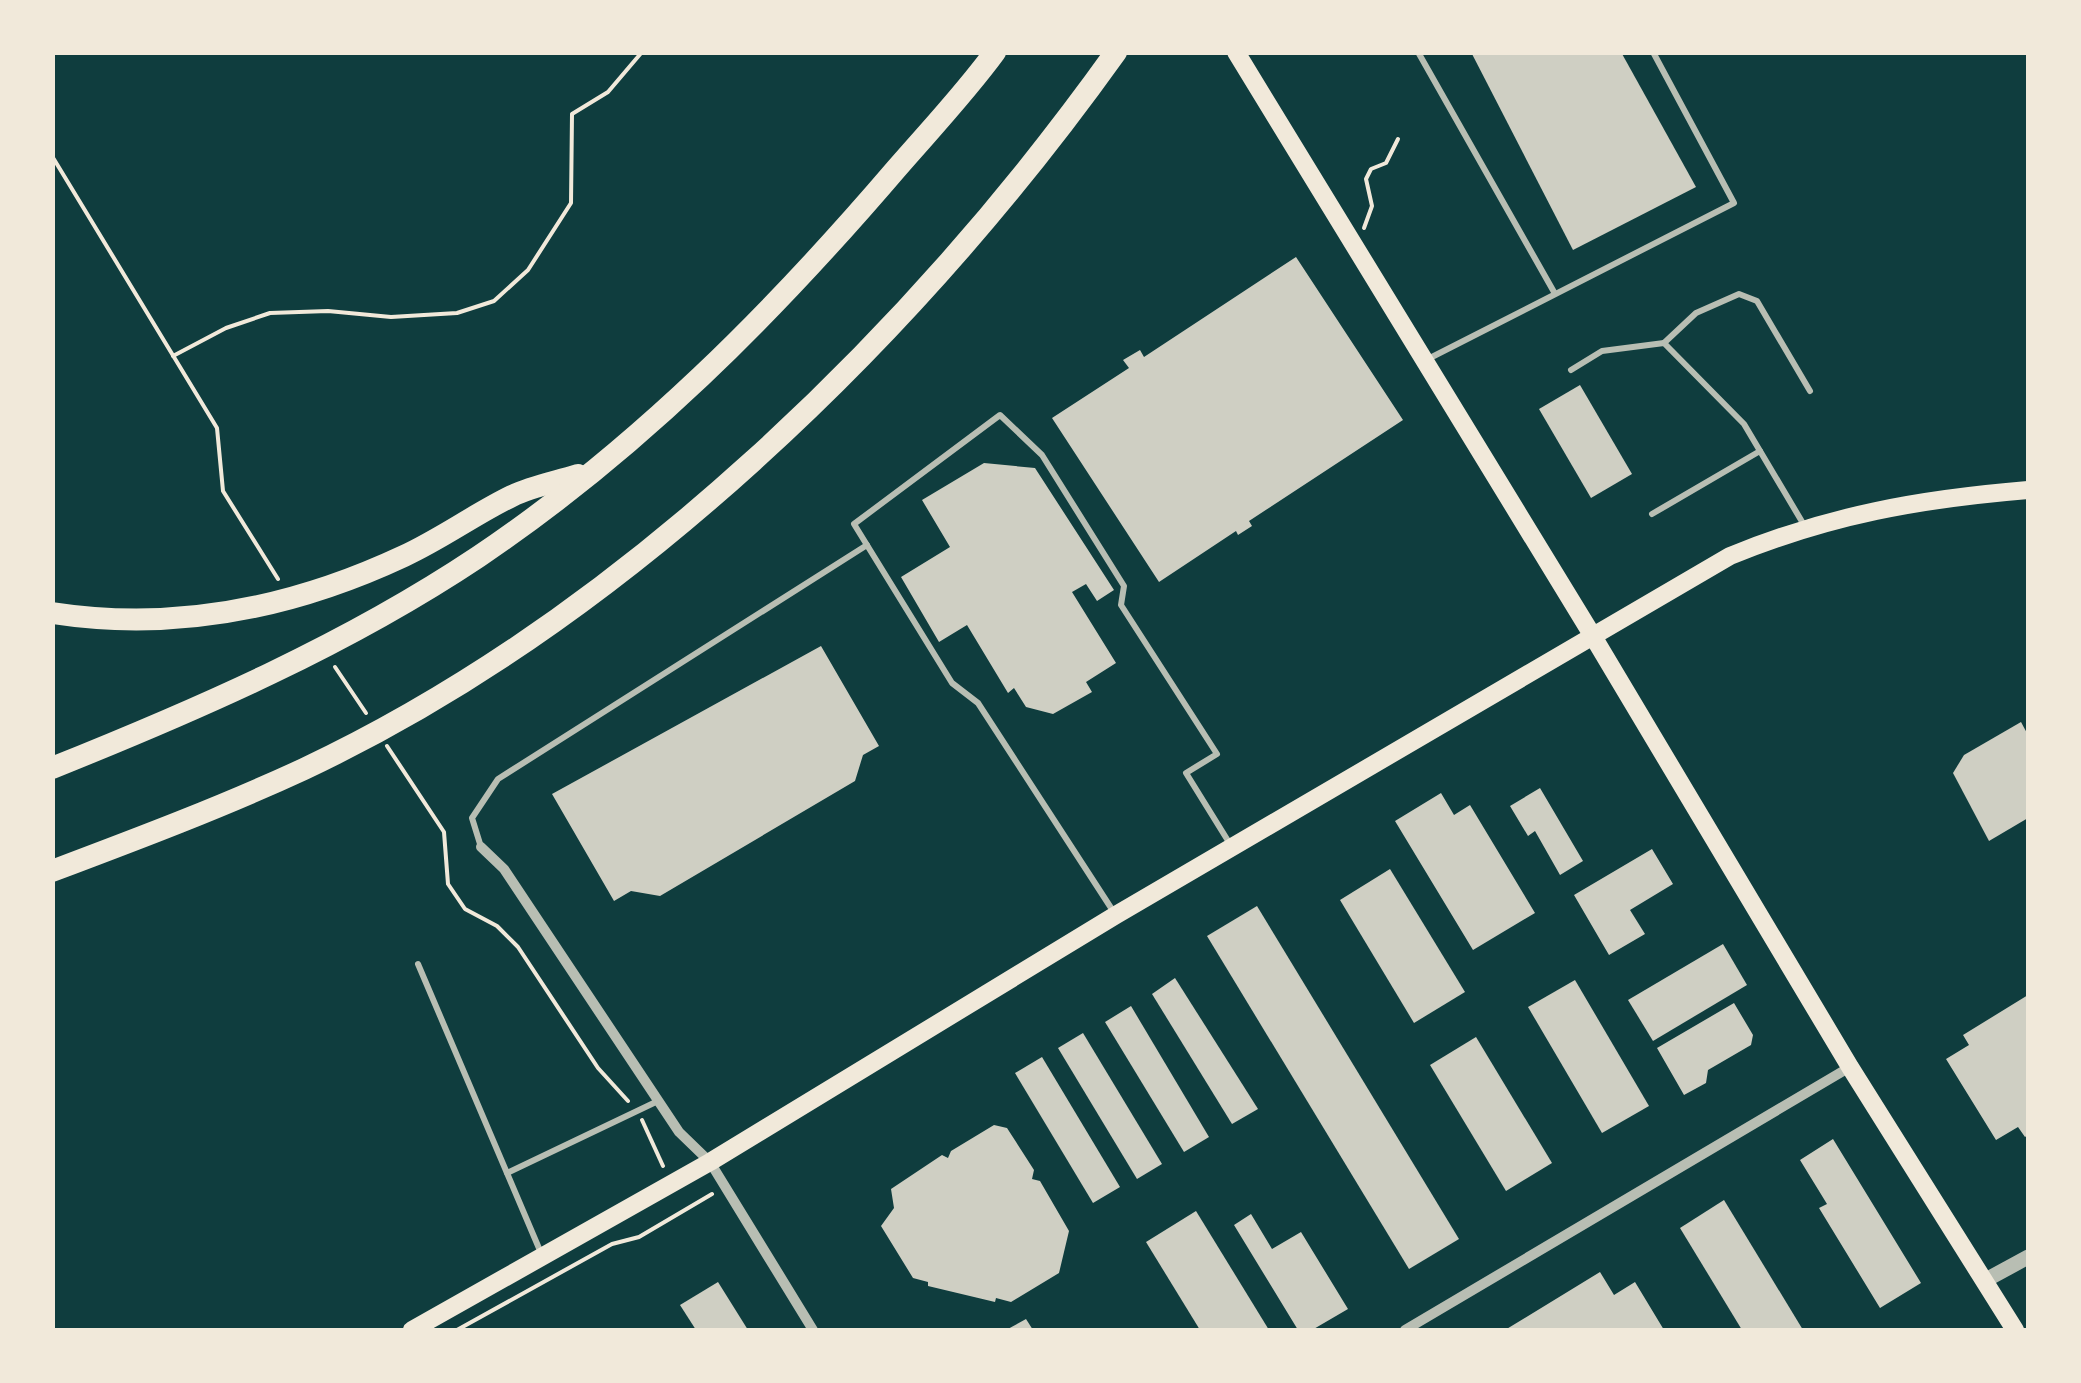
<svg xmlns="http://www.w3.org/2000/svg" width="2081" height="1383" font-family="'IBM Plex Sans',sans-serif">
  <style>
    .building { fill: #cfcfc3 }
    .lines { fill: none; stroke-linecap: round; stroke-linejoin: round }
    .path { stroke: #f1e9da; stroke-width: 4 }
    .service { stroke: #b8beb3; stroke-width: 6 }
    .minor { stroke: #b8beb3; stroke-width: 10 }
    .tertiary { stroke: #b8beb3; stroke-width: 15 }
    .secondary { stroke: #f1e9da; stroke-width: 18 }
    .motorway { stroke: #f1e9da; stroke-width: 22 }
  </style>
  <rect width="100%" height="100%" fill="#0f3d3e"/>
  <g class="building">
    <polygon points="1471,52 1621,52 1696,187 1573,250"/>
    <polygon points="1296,257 1403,420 1249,521 1252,526 1238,535 1236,531 1159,582 1052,418 1129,368 1123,360 1140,350 1144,357"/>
    <polygon points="1580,385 1632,474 1591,498 1539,409"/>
    <polygon points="984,463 1035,468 1114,590 1097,601 1086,584 1072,592 1116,663 1086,682 1092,692 1053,714 1026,707 1014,688 1008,693 967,625 939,642 901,577 950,547 922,500"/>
    <polygon points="821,646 879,746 863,755 855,781 660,896 631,891 614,901 552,794"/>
    <polygon points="2021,722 2028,735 2028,818 1989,841 1953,773 1964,755"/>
    <polygon points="1540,788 1583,861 1560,875 1535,831 1528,836 1510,806"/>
    <polygon points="1441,793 1454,815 1470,805 1535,913 1473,950 1395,821"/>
    <polygon points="1652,849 1673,884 1630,910 1645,934 1609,955 1574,895"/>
    <polygon points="1390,869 1465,992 1414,1023 1340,900"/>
    <polygon points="1257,906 1459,1239 1409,1269 1207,936"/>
    <polygon points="1723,944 1747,985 1653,1041 1628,1000"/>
    <polygon points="1175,978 1258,1109 1232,1124 1152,994"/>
    <polygon points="1575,980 1649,1106 1602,1133 1528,1007"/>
    <polygon points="2028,995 2028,1135 2025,1137 2018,1127 1996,1140 1946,1059 1969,1045 1963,1035"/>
    <polygon points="1734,1003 1753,1035 1751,1045 1708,1070 1706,1083 1684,1095 1657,1048"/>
    <polygon points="1131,1006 1209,1137 1184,1152 1105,1022"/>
    <polygon points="1083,1033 1162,1164 1137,1179 1058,1048"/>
    <polygon points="1476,1037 1552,1163 1506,1191 1430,1065"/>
    <polygon points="1042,1057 1120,1187 1093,1203 1015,1073"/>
    <polygon points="994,1125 1007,1128 1034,1170 1032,1179 1040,1181 1069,1231 1059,1273 1011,1302 996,1298 995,1302 928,1286 928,1282 913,1278 881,1226 894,1208 891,1189 942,1155 948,1158 951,1151"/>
    <polygon points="1833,1139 1921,1283 1880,1308 1819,1208 1827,1204 1800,1160"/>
    <polygon points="1724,1200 1803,1330 1742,1330 1680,1228"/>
    <polygon points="1196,1211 1269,1330 1200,1330 1146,1242"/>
    <polygon points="1251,1214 1272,1249 1301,1232 1348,1309 1312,1330 1298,1330 1234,1225"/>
    <polygon points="1600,1272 1614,1295 1635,1282 1664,1330 1505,1330"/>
    <polygon points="718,1282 748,1330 696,1330 680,1305"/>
    <polygon points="1026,1319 1033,1330 1006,1330"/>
  </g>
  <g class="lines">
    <g class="path">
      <polyline points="52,156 217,428 223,491 278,579"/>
      <polyline points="1364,228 1372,206 1366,179 1371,169 1386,163 1398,139"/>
      <polyline points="173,356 226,328 270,313 328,311 391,317 457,313 494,301 528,270 571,203 572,114 608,92 642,52"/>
      <polyline points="335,667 366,713"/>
      <polyline points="387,746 444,832 448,884 465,909 497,926 518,947 598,1068 628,1101"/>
      <polyline points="642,1120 663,1166"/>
      <polyline points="457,1330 612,1244 639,1237 712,1194"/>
    </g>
    <g class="service">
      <polyline points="1418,52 1554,292"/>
      <polyline points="1664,343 1696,313 1739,294 1757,301 1810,391"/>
      <polyline points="1426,360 1734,203 1653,52"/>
      <polyline points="1571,370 1602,351 1664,343 1744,424 1804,525"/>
      <polyline points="1652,514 1760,451"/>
      <polyline points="481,847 472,818 498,779 867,545"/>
      <polyline points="1115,914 978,703 952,683 854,524 1000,415 1042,455 1124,586 1121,605 1217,754 1186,773 1230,844"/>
      <polyline points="418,964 541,1253"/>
      <polyline points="507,1173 658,1101"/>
    </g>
    <g class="minor">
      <polyline points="481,847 504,869 679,1132 710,1162 813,1330"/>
      <polyline points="1405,1330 1850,1067"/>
    </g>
    <polyline class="tertiary" points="1984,1281 2028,1257"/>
    <g class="secondary">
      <polyline points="1236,52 1591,633 1850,1067 2015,1330"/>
      <path d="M 412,1330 L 710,1162 L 1116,915 L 1730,556 C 1830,515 1920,499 2028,490"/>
    </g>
    <g class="motorway">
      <path d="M 52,613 C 175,632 293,608 404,556 C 441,539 475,514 512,496 C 532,486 556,482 578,475"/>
      <path d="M 52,768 C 199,709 346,645 478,557 C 637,450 773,313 897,168 C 930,130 965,93 995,52"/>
      <path d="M 52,871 C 137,839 222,807 304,769 C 622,619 913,336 1116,52"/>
    </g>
  </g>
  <rect width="2081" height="1383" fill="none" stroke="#f1e9da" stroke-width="110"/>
</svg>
